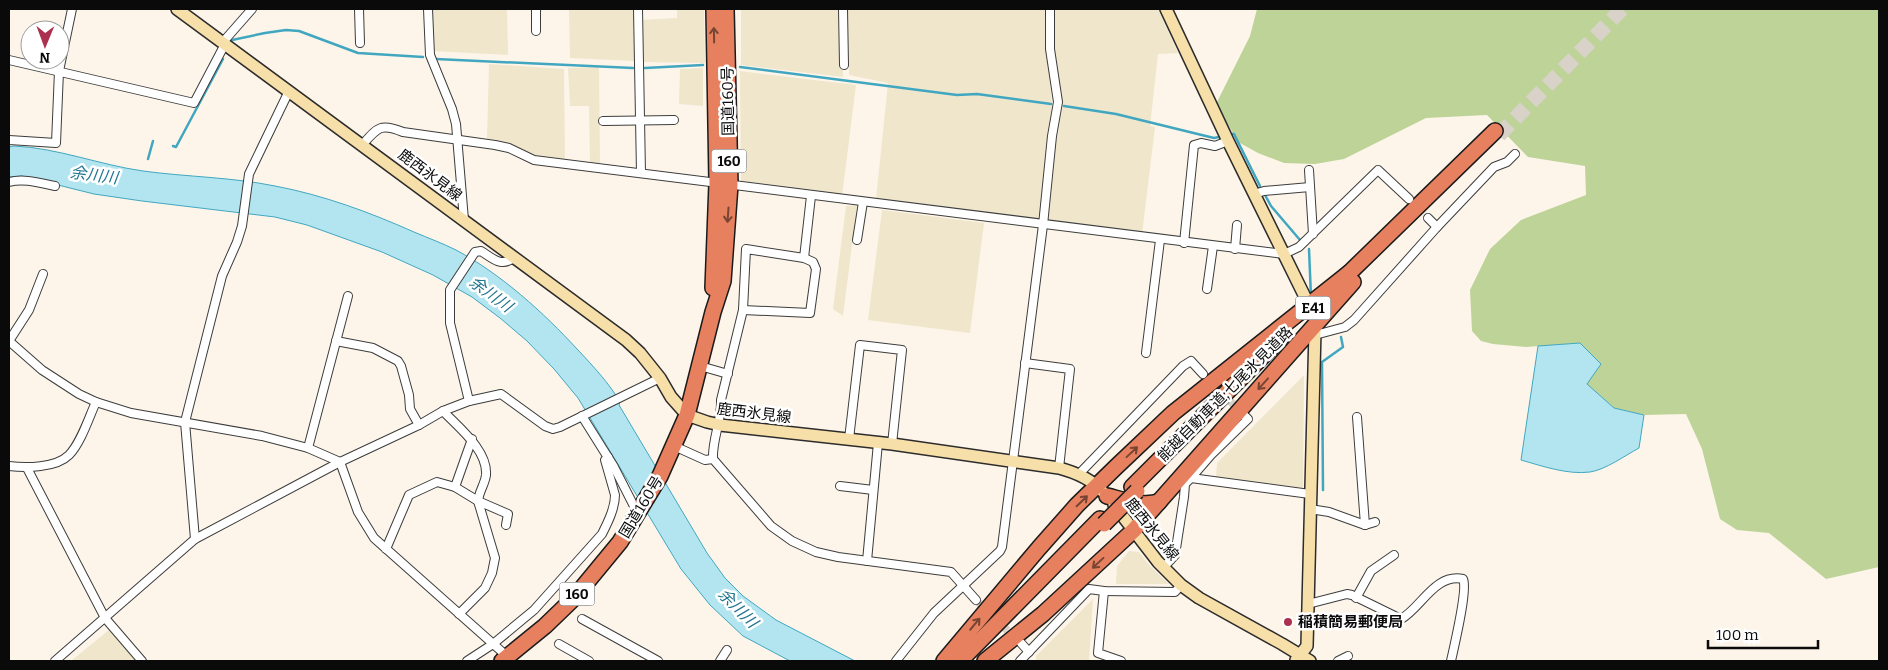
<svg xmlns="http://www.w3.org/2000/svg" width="1888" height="670" font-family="Bitter,'Noto Sans JP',serif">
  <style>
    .farmland { fill: #f0e6cc }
    .forest { fill: #bed398 }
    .water { fill: #b3e5f0; stroke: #41a7c0 }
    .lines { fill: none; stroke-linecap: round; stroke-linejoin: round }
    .stream { stroke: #41a7c0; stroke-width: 2.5 }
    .street-tunnel { stroke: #d9d2c8; stroke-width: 8; stroke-dasharray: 8 4; stroke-linecap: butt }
    .highway-tunnel { stroke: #d9d2c8; stroke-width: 15; stroke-dasharray: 15 8; stroke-linecap: butt }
    .street-casing { stroke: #3d3d3d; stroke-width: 10 }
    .secondary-casing { stroke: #2c2c2c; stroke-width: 14 }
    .highway-casing { stroke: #1b1b1b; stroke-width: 18 }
    .street { stroke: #fff; stroke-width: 8 }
    .secondary { stroke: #f7dfaa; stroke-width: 11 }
    .highway { stroke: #e7805e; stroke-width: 15 }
    .highway-bridge-casing { stroke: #1b1b1b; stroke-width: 18; stroke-linecap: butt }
    .highway-bridge { stroke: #e7805e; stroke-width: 15 }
    .oneway { stroke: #784534 }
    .poi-dot { fill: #ac304f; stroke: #fff; stroke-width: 2 }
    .labels { text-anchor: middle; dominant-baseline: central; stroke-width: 5; stroke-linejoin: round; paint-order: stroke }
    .shield { fill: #fff; stroke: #545454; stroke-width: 1 }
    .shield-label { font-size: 14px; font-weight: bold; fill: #0a0a0a }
    .street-label { font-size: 15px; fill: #0a0a0a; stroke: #fff }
    .poi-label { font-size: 15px; font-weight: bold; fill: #0a0a0a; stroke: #fff; text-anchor: start }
    .water-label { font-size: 16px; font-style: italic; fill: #20758f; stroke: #fff }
  </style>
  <rect width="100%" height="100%" fill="#fdf5e9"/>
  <g class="farmland">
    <polygon points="433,9 507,9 508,55 432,51"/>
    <polygon points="569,9 635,9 634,61 570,58"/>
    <polygon points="677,9 704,9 705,63 644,62 641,20 677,18"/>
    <polygon points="741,9 841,9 843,77 741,65"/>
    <polygon points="847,9 1048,9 1047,48 1052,105 1040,219 1037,222 876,199 888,83 849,75"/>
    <polygon points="1054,9 1158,9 1178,53 1158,54 1150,126 1155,127 1142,234 1045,221 1061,102 1055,53"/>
    <polygon points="489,64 564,69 565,161 535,156 487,140"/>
    <polygon points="599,67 600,166 590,164 589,106 570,106 568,68"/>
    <polygon points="703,68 703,106 679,104 680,69"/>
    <polygon points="740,71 856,85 842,196 741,184"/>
    <polygon points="857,205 843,316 833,309 846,206"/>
    <polygon points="882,210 984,223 970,333 868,320"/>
    <polygon points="1304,375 1303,488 1216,477 1217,463"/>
    <polygon points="1129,551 1139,552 1150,566 1169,584 1116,584 1117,566"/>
    <polygon points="1093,599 1089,661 1036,661 1036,656"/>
    <polygon points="110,629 137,661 71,661"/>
  </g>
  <polygon class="forest" points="1257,9 1879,9 1879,567 1826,579 1769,533 1737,530 1720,519 1702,449 1686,414 1644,415 1614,408 1586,383 1580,343 1526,347 1493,344 1481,341 1472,331 1470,290 1490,249 1521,220 1586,195 1585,166 1528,157 1487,115 1426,118 1344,159 1315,164 1284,163 1258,153 1238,142 1216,104 1250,36"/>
  <g class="water">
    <path d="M 14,146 C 58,148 100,165 143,171 C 187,177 231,177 275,186 C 323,195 369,212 414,232 C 428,238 442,243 456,250 C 501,274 543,312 578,350 C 593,366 609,383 620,402 L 619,405 L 707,553 L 725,578 L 743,596 L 776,620 L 855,661 L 790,661 L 743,636 L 710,605 L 681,569 L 578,398 L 554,369 L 527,341 L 500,318 L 472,297 L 433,275 L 382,252 L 307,225 L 275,217 L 142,201 L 94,194 L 22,176 L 9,177 L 9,147 Z"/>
    <path d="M 1580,343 L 1601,364 L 1587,384 L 1614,408 L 1644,415 L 1639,448 C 1626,455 1605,470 1590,472 C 1568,475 1542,466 1521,460 L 1538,346 Z"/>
  </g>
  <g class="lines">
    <g class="stream">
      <polyline points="232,40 265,33 286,30 299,31 358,53 423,57"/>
      <polyline points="436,59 633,68"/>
      <polyline points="740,67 957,95 977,94 1051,104"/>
      <polyline points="645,68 703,65"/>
      <polyline points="1064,106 1116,114 1214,138 1219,137"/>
      <polyline points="1232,134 1234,134 1260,186"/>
      <polyline points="173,146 176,147 223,59"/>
      <polyline points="148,159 153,141"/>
      <polyline points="1265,195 1271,206 1300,240"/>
      <polyline points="1309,249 1311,297"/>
      <polyline points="1323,490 1322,362 1343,347 1341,337"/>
    </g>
    <g class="street-tunnel">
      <polyline points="1203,374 1240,411"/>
      <polyline points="976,600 1016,639"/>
    </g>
    <polyline class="highway-tunnel" points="1499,135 1622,9"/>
    <defs>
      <g id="street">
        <polyline points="359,9 360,43"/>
        <polyline points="428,9 430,55 452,109 456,124 464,220"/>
        <polyline points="536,9 536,31"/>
        <polyline points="638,9 641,173"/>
        <polyline points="843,9 844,65"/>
        <polyline points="223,42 252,9"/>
        <polyline points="9,60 194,103 225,44"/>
        <polyline points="603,121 674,120"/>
        <polyline points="9,140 56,143 59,71 72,9"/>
        <path d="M 363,144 C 378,127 381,123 403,132 L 495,145 L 509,148 L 534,160 L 1284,254 L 1299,247 L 1378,170 L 1409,199"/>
        <polyline points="1309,170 1313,234"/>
        <path d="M 9,182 C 24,178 40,183 55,186"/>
        <polyline points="1254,194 1264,191 1310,187"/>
        <path d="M 811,196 L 804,258 L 746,249 L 743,310 L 721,400 C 722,420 712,439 713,459 L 771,526 L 792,541 L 816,552 L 838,557 L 951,572 L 976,600"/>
        <polyline points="1437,227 1494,167 1507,162 1515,154"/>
        <polyline points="857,240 863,202"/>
        <polyline points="1184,243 1194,145 1201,143 1215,146 1228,141"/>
        <polyline points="1235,249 1237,225"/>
        <polyline points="1207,289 1213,246"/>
        <polyline points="743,310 810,313 816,269 813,262 804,258"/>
        <polyline points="1315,335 1345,327 1354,320 1437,227 1428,218"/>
        <polyline points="9,341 42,370 79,394 96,402 131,413 262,436 308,448 340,462 358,512 374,538 509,658"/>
        <polyline points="9,341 29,310 43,274"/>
        <polyline points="336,341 373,348 398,361 401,366 409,395 410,409 419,425"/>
        <polyline points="1146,353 1160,240"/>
        <polyline points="1025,363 1070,369 1059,468"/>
        <polyline points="700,366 728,374"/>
        <path d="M 469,401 L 450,323 L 450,290 L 475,252 L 481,251 C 494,259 501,268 515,257"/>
        <path d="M 443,411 C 458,427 488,450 486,475 C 485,484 479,491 478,501 L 495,558 L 492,573 L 485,588 L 459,614"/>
        <polyline points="1243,414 1248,419 1211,455 1191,478 1310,494"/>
        <polyline points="582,416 614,467 638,514"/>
        <polyline points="1357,417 1365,525"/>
        <polyline points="849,439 860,345 902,350 892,444"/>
        <polyline points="674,446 705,460 713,459"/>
        <polyline points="308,448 348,296"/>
        <path d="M 9,466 C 26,468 56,468 69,455 C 81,443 89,417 96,402"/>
        <polyline points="27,468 105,618 142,661"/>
        <polyline points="1079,474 1183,366 1191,361 1203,374"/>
        <polyline points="840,486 873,490"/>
        <polyline points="455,487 472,439"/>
        <polyline points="1310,509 1329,512 1365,525 1375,522"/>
        <polyline points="195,539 185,422 222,276 237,242 242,226 249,174 289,91"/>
        <polyline points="386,549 409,495 437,482 455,487 478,501 508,514 506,525"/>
        <polyline points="867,561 878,443"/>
        <polyline points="1163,568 1175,555 1184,497 1185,484 1191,478"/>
        <polyline points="1104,591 1098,653 1121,661"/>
        <polyline points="1356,598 1371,571 1394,555"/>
        <path d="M 1308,604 L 1347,594 L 1352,595 L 1401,619 C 1421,608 1435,573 1463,579 C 1468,589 1454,647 1451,661"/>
        <polyline points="582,619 658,661"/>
        <polyline points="1021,643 1029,652"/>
        <polyline points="559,644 589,661"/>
        <polyline points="55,661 195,539 340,462 419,425 443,411 469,401 501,394 545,426 553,429 560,427 660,378"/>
        <path d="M 467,661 L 493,644 L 534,610 L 602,534 C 608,522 615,508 615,495 L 605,460 L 608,457"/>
        <polyline points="720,661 727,650"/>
        <polyline points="896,661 934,613 1000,551 1002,547 1043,225 1052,136 1058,102 1050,49 1050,9"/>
        <polyline points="1020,661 1089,589 1104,591 1175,592 1181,585"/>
        <polyline points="1338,661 1348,656"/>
      </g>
      <g id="secondary">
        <path d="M 177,9 L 626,340 L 640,353 L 660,378 L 671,397 L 687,415 L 707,422 L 720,425 L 892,444 L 1059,468 C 1074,472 1091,479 1102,491"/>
        <polyline points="1166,9 1228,141 1307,301"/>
        <polyline points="1114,505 1158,562 1181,585 1199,598 1282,644 1310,661"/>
        <polyline points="1296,660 1307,646 1315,330"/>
      </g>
      <g id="highway">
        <polyline points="1343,279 1495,131"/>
        <polyline points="713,288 717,183 714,9"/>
        <polyline points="1132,487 1281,338"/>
        <path d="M 1107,496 C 1123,500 1142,507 1159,502"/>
        <polyline points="502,661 545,626 573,599 620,542 660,476 687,415 713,312 723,281 730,185 726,9"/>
        <polyline points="944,661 1039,548 1077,505 1116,467 1173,413 1349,273"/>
        <polyline points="960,661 1100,519"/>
        <polyline points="985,661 1043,614 1134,530 1353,282"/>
      </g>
    </defs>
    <use href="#street" class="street-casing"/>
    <use href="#secondary" class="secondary-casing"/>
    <use href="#highway" class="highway-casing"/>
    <use href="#street" class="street"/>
    <use href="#secondary" class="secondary"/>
    <use href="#highway" class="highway"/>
    <defs>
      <polyline id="highway-bridge" points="1104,524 1137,491"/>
    </defs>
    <use href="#highway-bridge" class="highway-bridge-casing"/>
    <use href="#highway-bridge" class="highway-bridge"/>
  </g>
  <defs><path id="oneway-shaft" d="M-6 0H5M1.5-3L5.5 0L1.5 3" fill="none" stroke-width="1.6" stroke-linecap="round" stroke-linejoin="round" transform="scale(1.25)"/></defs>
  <g class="oneway">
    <use href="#oneway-shaft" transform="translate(714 35) rotate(-91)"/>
    <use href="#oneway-shaft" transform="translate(728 215) rotate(94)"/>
    <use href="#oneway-shaft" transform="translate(1263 384) rotate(132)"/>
    <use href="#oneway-shaft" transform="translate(1132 452) rotate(-43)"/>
    <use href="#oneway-shaft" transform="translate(1082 501) rotate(-44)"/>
    <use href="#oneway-shaft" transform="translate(1098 563) rotate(137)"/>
    <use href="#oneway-shaft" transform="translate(975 624) rotate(-50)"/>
  </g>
  <circle class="poi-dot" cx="1288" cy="622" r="5"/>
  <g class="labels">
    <g class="shield">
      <rect x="711.5" y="149.5" width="35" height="23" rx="4"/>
      <rect x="1295.5" y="296.5" width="35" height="23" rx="4"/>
      <rect x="559.5" y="582.5" width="35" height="23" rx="4"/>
    </g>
    <g class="shield-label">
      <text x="729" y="161">160</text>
      <text x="1313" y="308">E41</text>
      <text x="577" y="594">160</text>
    </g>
    <g class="street-label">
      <text transform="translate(728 101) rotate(-91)">国道160号</text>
      <text transform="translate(430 175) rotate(37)">鹿西氷見線</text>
      <text transform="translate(1225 394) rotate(-45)">能越自動車道;七尾氷見道路</text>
      <text transform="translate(754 413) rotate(7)">鹿西氷見線</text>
      <text transform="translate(641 507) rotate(-59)">国道160号</text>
      <text transform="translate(1152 529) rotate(51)">鹿西氷見線</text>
    </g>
    <g class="poi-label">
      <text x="1298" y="622">稲積簡易郵便局</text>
    </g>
    <g class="water-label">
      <text transform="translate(94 175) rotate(7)">余川川</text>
      <text transform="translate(491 294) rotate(36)">余川川</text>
      <text transform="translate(738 608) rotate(45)">余川川</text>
    </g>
  </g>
  <rect width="1888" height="670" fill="none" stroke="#0a0a0a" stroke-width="20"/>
  <g transform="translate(45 45) rotate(181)"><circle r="24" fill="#ffffff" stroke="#9d9d9d"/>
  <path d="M0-4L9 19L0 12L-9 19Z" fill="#ac304f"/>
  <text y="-8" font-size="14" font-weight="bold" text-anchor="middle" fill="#0a0a0a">N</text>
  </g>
  <path d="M1708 640v8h110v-8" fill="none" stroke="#0a0a0a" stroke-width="2.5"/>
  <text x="1716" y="640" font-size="15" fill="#0a0a0a" stroke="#ffffff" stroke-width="4" paint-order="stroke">100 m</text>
</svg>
